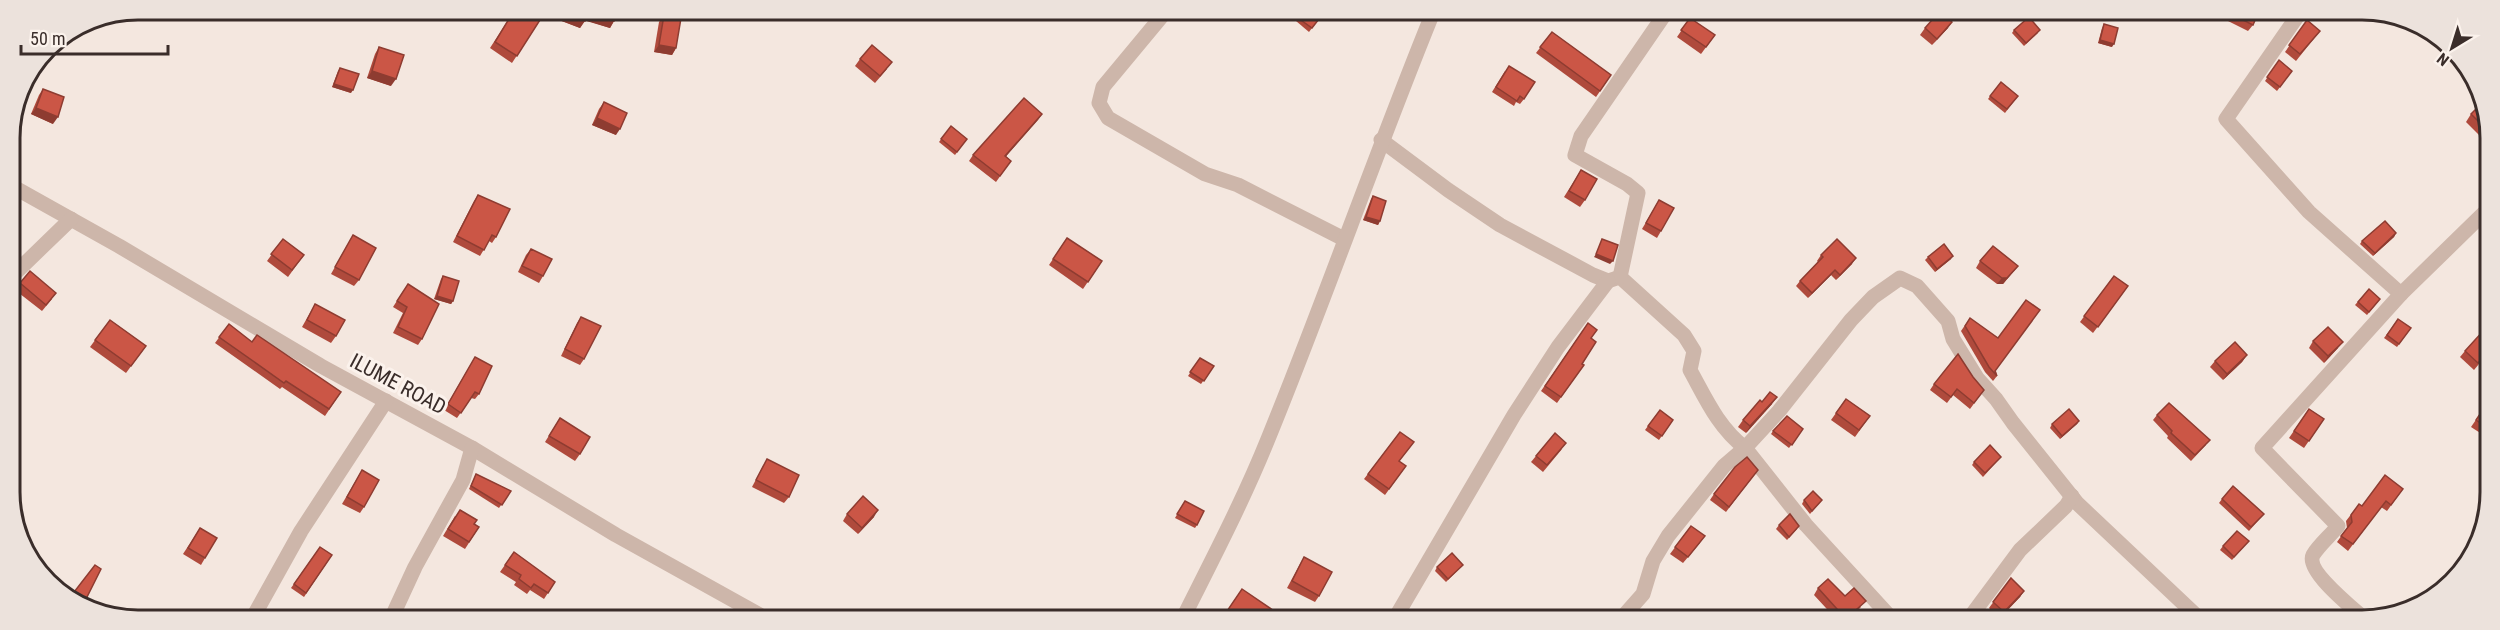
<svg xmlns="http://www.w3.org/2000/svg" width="2500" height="630" font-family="'Roboto Condensed',sans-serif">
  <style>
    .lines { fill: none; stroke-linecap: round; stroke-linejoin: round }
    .minor { stroke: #cdb6aa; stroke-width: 15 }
    .wall { fill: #af4a3c }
    .shaded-wall { fill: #8e3c31 }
    .building { fill: #cb5646; stroke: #8e3c31; stroke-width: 1.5 }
    .labels { text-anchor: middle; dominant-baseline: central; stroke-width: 6; stroke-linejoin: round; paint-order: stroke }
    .street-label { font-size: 21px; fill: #3a2d2a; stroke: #fbf2ec }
    .rim { fill: none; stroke: #3a2d2a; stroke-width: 3 }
  </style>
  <rect width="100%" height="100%" fill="#f4e7df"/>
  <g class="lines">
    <g class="minor">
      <polyline points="1167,10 1103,87 1099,103 1108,118 1205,174 1238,185 1344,239"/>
      <polyline points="2301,11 2226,119 2309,212 2401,294"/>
      <path d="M 1381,140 L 1448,190 L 1500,225 L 1593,275 L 1608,281 L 1620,277 L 1684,335 L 1694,351 L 1690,370 C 1706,399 1718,427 1745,448 L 1806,525 L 1893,620"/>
      <polyline points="10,185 119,246 321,366 472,448 616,535 767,619"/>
      <polyline points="1620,277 1638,193 1627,184 1575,155 1581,136 1667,11"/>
      <polyline points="10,278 71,219"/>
      <polyline points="252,619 301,531 386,401"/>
      <polyline points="391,619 415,567 463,480 472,448"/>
      <path d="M 1182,620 C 1212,560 1243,501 1268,439 C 1326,297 1376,152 1434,10"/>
      <polyline points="1394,620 1514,415 1558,347 1608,281"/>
      <polyline points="1620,620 1643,594 1653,561 1668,536 1724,466 1745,448 1779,411 1851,320 1873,297 1900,278 1917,286 1948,321 1953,339 1977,378 1996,399 2013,423 2077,503 2202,621"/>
      <polyline points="1968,620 2020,550 2066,506 2072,496"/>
      <path d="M 2367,621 C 2355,610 2305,571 2313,555 C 2319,545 2331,535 2338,526 L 2262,448 L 2401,294 L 2488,209"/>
    </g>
  </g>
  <g class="wall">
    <polygon points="516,9 618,10 614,21 610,28 585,20 580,28 544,14 512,63 490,48 512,14 514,15"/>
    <polygon points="1304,10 1322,15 1309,32 1296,21"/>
    <polygon points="1762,11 1785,11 1780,21"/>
    <polygon points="2208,11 2259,11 2253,25 2248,31"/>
    <polygon points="664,15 676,48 672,55 654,52 659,22"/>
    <polygon points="1690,18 1715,35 1701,54 1677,37"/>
    <polygon points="2307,20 2320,31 2296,61 2285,52"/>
    <polygon points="2104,24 2112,47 2098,43 2102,28"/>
    <polygon points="1925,28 1948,28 1932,45 1920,35"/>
    <polygon points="2014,30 2038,33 2024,46 2012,33"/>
    <polygon points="1552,32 1611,75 1596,97 1536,53"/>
    <polygon points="379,47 391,86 367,78 375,54"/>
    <polygon points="860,59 887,69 875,83 855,66"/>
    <polygon points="2279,60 2292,71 2277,91 2265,81"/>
    <polygon points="340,68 351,93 332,87 338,71"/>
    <polygon points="1505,71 1524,99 1520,104 1516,102 1514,106 1492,92"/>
    <polygon points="2001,82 2018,96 2005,113 1988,99"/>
    <polygon points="43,89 53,124 31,114 39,95"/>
    <polygon points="604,102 616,135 592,125 599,109"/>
    <polygon points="2488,112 2488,144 2466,122 2471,114"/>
    <polygon points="1042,114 1006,156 1011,161 996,182 969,161 973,155"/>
    <polygon points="951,126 967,139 955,155 939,142"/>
    <polygon points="1581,170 1585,200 1580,207 1564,197"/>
    <polygon points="478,195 496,237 492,243 489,241 480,256 453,242 474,201"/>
    <polygon points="1373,196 1380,221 1378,225 1363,220 1371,199"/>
    <polygon points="1659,200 1661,231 1657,238 1642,229"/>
    <polygon points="2396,233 2394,237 2373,256 2360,244 2362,241"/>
    <polygon points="353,235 359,280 354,286 331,274"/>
    <polygon points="1067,238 1102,261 1083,289 1049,265"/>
    <polygon points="283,239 304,255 288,277 267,261"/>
    <polygon points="531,249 543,276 539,283 518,272 526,255"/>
    <polygon points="1821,255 1852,264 1836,280 1831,275 1808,298 1796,286 1800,281 1818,262 1817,261"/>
    <polygon points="1928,257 1951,259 1935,272 1925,260"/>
    <polygon points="1980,261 2018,266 2003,284 1997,284 1976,268"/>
    <polygon points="443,276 453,301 451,304 434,299 441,279"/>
    <polygon points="2114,276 2128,286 2093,333 2080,322"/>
    <polygon points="20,283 52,299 42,311 15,290"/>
    <polygon points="2369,289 2380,299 2367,315 2355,305"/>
    <polygon points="404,290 422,339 418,345 393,333 403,313 393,307"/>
    <polygon points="315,304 336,336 331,343 302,327"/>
    <polygon points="581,317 584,359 580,365 561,356 577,323"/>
    <polygon points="1970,318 1996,371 1997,376 1993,381 1985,372 1961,331"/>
    <polygon points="2398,319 2411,328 2397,347 2384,338"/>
    <polygon points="110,320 146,346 126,373 90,347"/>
    <polygon points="1588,323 1591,338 1582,364 1584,365 1557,403 1541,391"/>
    <polygon points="229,324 252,342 341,392 325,416 282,387 280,389 215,343"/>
    <polygon points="2488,334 2488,353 2474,370 2460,357 2465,351"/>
    <polygon points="2313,341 2338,348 2324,363 2309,348"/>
    <polygon points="2247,355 2242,362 2223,380 2210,367 2215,361"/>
    <polygon points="475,357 479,394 475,399 471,398 457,418 444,410"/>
    <polygon points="1200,358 1214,366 1201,384 1188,376"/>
    <polygon points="1973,377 1984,390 1970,409 1953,395 1947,403 1930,390 1934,384"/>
    <polygon points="1846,399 1870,416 1855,437 1831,420"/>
    <polygon points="1762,402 1772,404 1746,433 1738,427 1743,420"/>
    <polygon points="2484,408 2488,411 2488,438 2471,427"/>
    <polygon points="2309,409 2324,419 2304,448 2289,438"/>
    <polygon points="1660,410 1673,420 1659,440 1645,430"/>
    <polygon points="2157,415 2206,445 2191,461 2167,438 2168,436 2153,420"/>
    <polygon points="560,418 580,454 575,461 545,442"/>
    <polygon points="2079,421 2077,424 2060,439 2050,428 2052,424"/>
    <polygon points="1803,429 1789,448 1771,434 1773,431"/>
    <polygon points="1400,432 1399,462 1406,466 1385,495 1364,479"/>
    <polygon points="1562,449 1543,472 1531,462 1536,456"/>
    <polygon points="2001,457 1983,477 1972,465 1974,462"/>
    <polygon points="767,459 789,497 784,503 752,487 763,466"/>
    <polygon points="362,470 364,507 360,513 342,504"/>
    <polygon points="476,474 511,491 499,508 469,489"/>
    <polygon points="1754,475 1726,512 1710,500 1714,494"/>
    <polygon points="2403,489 2387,511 2381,507 2348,551 2337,542 2347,528 2346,521 2359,504 2362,506"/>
    <polygon points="2222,499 2264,514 2249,531 2219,503"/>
    <polygon points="1804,500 1822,500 1810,514 1802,504"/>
    <polygon points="1185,501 1197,525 1195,528 1175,518"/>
    <polygon points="847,514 874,517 858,534 843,521"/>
    <polygon points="455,516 474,524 479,527 465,549 443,536"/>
    <polygon points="1779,525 1797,529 1787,540 1776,529"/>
    <polygon points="1691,526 1700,543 1683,563 1670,554"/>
    <polygon points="200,528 205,558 201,565 183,554"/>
    <polygon points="2249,541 2232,560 2220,550 2223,546"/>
    <polygon points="320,547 332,555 304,597 291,588"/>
    <polygon points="514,552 555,582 544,599 530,590 527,594 514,585 516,582 500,572"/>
    <polygon points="1304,557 1319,596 1315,602 1287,588 1300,564"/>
    <polygon points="1463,565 1446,582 1435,571 1437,567"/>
    <polygon points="2011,578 2024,591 2020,597 1999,619 1989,608"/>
    <polygon points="1818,588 1845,596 1861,607 1858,610 1860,612 1854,620 1837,620 1814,595"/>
    <polygon points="1242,589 1277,620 1221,620"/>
  </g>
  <g class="shaded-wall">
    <polygon points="546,9 553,9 585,21 580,28 543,14"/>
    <polygon points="588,13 614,21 610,28 583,20"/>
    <polygon points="1952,22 1948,28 1932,45 1937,39"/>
    <polygon points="2100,40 2114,44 2112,47 2098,43"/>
    <polygon points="659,45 676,48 672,55 654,52"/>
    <polygon points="372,71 396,79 391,86 367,78"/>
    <polygon points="334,84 353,90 351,93 332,87"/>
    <polygon points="36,108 58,117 53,124 31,114"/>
    <polygon points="1042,114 1038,120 1001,162 1005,156"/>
    <polygon points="597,118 620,129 616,135 592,125"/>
    <polygon points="1366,217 1380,221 1378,225 1363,220"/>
    <polygon points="2396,233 2394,237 2373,256 2375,253"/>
    <polygon points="1596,254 1613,261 1610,264 1594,257"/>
    <polygon points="1953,256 1951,259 1935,272 1937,269"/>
    <polygon points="1856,258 1852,264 1836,280 1840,275"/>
    <polygon points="2018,266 2003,284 1997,284 2002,278"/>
    <polygon points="1835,270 1831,275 1808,298 1812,293"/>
    <polygon points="437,296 453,301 451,304 434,299"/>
    <polygon points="2343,342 2338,348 2324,363 2328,356"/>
    <polygon points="2247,355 2242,362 2223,380 2227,374"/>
    <polygon points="1777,397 1772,404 1746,433 1750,426"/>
    <polygon points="2079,421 2077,424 2060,439 2062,436"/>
    <polygon points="878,510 874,517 858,534 862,528"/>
    <polygon points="2024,591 2020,597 1999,619 2004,612"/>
  </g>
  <g class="building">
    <polygon points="518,9 547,9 517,56 495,42 512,14 515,16"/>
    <polygon points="553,9 618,10 614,21 588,13 585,21"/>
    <polygon points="1304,10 1317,10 1322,15 1312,28 1298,18"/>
    <polygon points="1770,11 1785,11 1782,17"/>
    <polygon points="1940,11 1952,22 1937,39 1925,28"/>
    <polygon points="2225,11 2259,11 2253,25"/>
    <polygon points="664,15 681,18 676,48 659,45"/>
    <polygon points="2029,17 2040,30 2026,43 2014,30"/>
    <polygon points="1690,18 1715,35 1706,47 1681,30"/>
    <polygon points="2307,20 2320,31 2300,54 2289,45"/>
    <polygon points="2104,24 2118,28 2114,44 2100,40"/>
    <polygon points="1552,32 1611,75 1600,91 1540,47"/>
    <polygon points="872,45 892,62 880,76 860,59"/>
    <polygon points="379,47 404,55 396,79 372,71"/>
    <polygon points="2279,60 2292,71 2280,87 2267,77"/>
    <polygon points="1509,66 1535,82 1524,99 1520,96 1517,101 1496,87"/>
    <polygon points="340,68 359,74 353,90 334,84"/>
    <polygon points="2001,82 2018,96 2007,109 1990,96"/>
    <polygon points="43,89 64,97 58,117 36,108"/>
    <polygon points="1024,98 1042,114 1005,156 1011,161 1000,176 973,155"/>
    <polygon points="604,102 627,113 620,129 597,118"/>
    <polygon points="2483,102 2488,112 2488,131 2471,114"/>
    <polygon points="951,126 967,139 957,152 941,139"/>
    <polygon points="1581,170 1597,179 1585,200 1569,191"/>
    <polygon points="478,195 510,209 496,237 492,235 484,250 457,236"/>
    <polygon points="1373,196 1386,201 1380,221 1366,217"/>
    <polygon points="1659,200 1674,208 1661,231 1646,223"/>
    <polygon points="2385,221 2396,233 2375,253 2362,241"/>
    <polygon points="353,235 376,248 359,280 335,267"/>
    <polygon points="1067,238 1102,261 1088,282 1053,259"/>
    <polygon points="283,239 304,255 292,270 271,254"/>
    <polygon points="1602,239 1618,245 1613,261 1596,254"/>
    <polygon points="1837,239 1856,258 1840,275 1835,270 1812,293 1800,281 1823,257 1821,255"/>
    <polygon points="1944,244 1953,256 1937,269 1928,257"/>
    <polygon points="1993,246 2018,266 2007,278 2002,278 1980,261"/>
    <polygon points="531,249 552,259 543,276 522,266"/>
    <polygon points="30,271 56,293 46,305 20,283"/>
    <polygon points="443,276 459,281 453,301 437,296"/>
    <polygon points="2114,276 2128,286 2098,327 2084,316"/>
    <polygon points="408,284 439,304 422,339 398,327 407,307 397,301"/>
    <polygon points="2369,289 2380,299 2369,312 2358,302"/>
    <polygon points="2026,300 2040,310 1995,371 1997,376 1989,367 1965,326 1970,318 1998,338"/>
    <polygon points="315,304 345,320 336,336 307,320"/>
    <polygon points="581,317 601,326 584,359 565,349"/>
    <polygon points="2398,319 2411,328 2399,344 2387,335"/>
    <polygon points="110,320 146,346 131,366 95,340"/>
    <polygon points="1588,323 1597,330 1591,338 1596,342 1582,364 1584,365 1561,397 1545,386"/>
    <polygon points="229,324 252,342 257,335 341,392 329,409 286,381 284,383 219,337"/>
    <polygon points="2328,327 2343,342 2328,356 2313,341"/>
    <polygon points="2484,330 2488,334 2488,352 2478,363 2465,351"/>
    <polygon points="2235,342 2247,355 2227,374 2215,361"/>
    <polygon points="1958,354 1973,377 1984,390 1974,403 1957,389 1951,397 1934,384"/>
    <polygon points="475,357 492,366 479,394 475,392 461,413 448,404"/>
    <polygon points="1200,358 1214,366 1204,381 1190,372"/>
    <polygon points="1770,392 1777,397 1750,426 1743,420 1760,400 1762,402"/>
    <polygon points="1846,399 1870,416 1859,430 1836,413"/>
    <polygon points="2169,403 2210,440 2195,455 2171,433 2172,431 2157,415"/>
    <polygon points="2484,408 2488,411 2488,428 2476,420"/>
    <polygon points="2069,409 2079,421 2062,436 2052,424"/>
    <polygon points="2309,409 2324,419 2309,441 2294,431"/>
    <polygon points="1660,410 1673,420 1662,436 1648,426"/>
    <polygon points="1787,416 1803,429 1792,445 1773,431"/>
    <polygon points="560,418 590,437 580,454 549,436"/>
    <polygon points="1400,432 1414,442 1399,461 1406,466 1389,489 1368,474"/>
    <polygon points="1555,433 1566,443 1547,465 1536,456"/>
    <polygon points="1990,445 2001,457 1985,473 1974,462"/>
    <polygon points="1747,457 1758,470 1729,507 1714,494 1735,467"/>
    <polygon points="767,459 799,475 789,497 756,480"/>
    <polygon points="362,470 379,480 364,507 347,497"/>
    <polygon points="476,474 511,491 502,505 471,486"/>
    <polygon points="2385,475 2403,489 2391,505 2386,501 2353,544 2341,536 2352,522 2351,515 2359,504 2362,506"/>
    <polygon points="2233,486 2264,514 2251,527 2222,499"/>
    <polygon points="1813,491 1822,500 1812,511 1804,500"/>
    <polygon points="863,496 878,510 862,528 847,514"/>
    <polygon points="1185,501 1204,511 1197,525 1177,514"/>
    <polygon points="460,510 477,520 474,524 479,527 469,542 448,529"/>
    <polygon points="1790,514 1799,526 1789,537 1779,525"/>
    <polygon points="1691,526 1705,536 1688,557 1675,547"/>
    <polygon points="200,528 217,538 205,558 188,548"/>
    <polygon points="2237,531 2249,541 2234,557 2223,546"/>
    <polygon points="320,547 332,555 306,593 294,584"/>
    <polygon points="514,552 555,582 548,593 534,584 531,588 519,579 521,575 505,565"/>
    <polygon points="1452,553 1463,565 1448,579 1437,567"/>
    <polygon points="1304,557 1332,572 1319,596 1292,581"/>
    <polygon points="95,565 101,569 84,603 71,596"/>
    <polygon points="2011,578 2024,591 2004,612 1993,602"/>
    <polygon points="1828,579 1845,596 1854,588 1866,601 1857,609 1860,612 1852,620 1847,620 1818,588"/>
    <polygon points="2445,582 2449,586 2447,589 2425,598"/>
    <polygon points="1242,589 1280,615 1277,620 1233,620 1225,614"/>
    <polygon points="1641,612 1650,620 1635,620"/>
    <polygon points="1093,615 1099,619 1090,619"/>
  </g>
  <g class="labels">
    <g class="street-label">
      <text transform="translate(398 384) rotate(28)">ILUME ROAD</text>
    </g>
  </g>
  <path d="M0 0H2500V630H0ZM138 20H2362A118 118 0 0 1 2480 138V492A118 118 0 0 1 2362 610H138A118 118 0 0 1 20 492V138A118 118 0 0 1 138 20Z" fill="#ece2dc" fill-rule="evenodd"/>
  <path class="rim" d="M138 20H2362A118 118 0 0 1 2480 138V492A118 118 0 0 1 2362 610H138A118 118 0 0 1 20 492V138A118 118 0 0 1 138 20Z"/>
  <g transform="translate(2452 48) rotate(218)" stroke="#fbf2ec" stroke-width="4.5" paint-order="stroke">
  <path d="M0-4.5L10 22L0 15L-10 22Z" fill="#3a2d2a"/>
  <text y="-9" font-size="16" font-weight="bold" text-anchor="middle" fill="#3a2d2a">N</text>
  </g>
  <path d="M21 45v9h147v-9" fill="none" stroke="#3a2d2a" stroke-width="3"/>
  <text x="30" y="45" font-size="18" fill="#3a2d2a" stroke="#fbf2ec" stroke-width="4.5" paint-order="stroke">50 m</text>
</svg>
